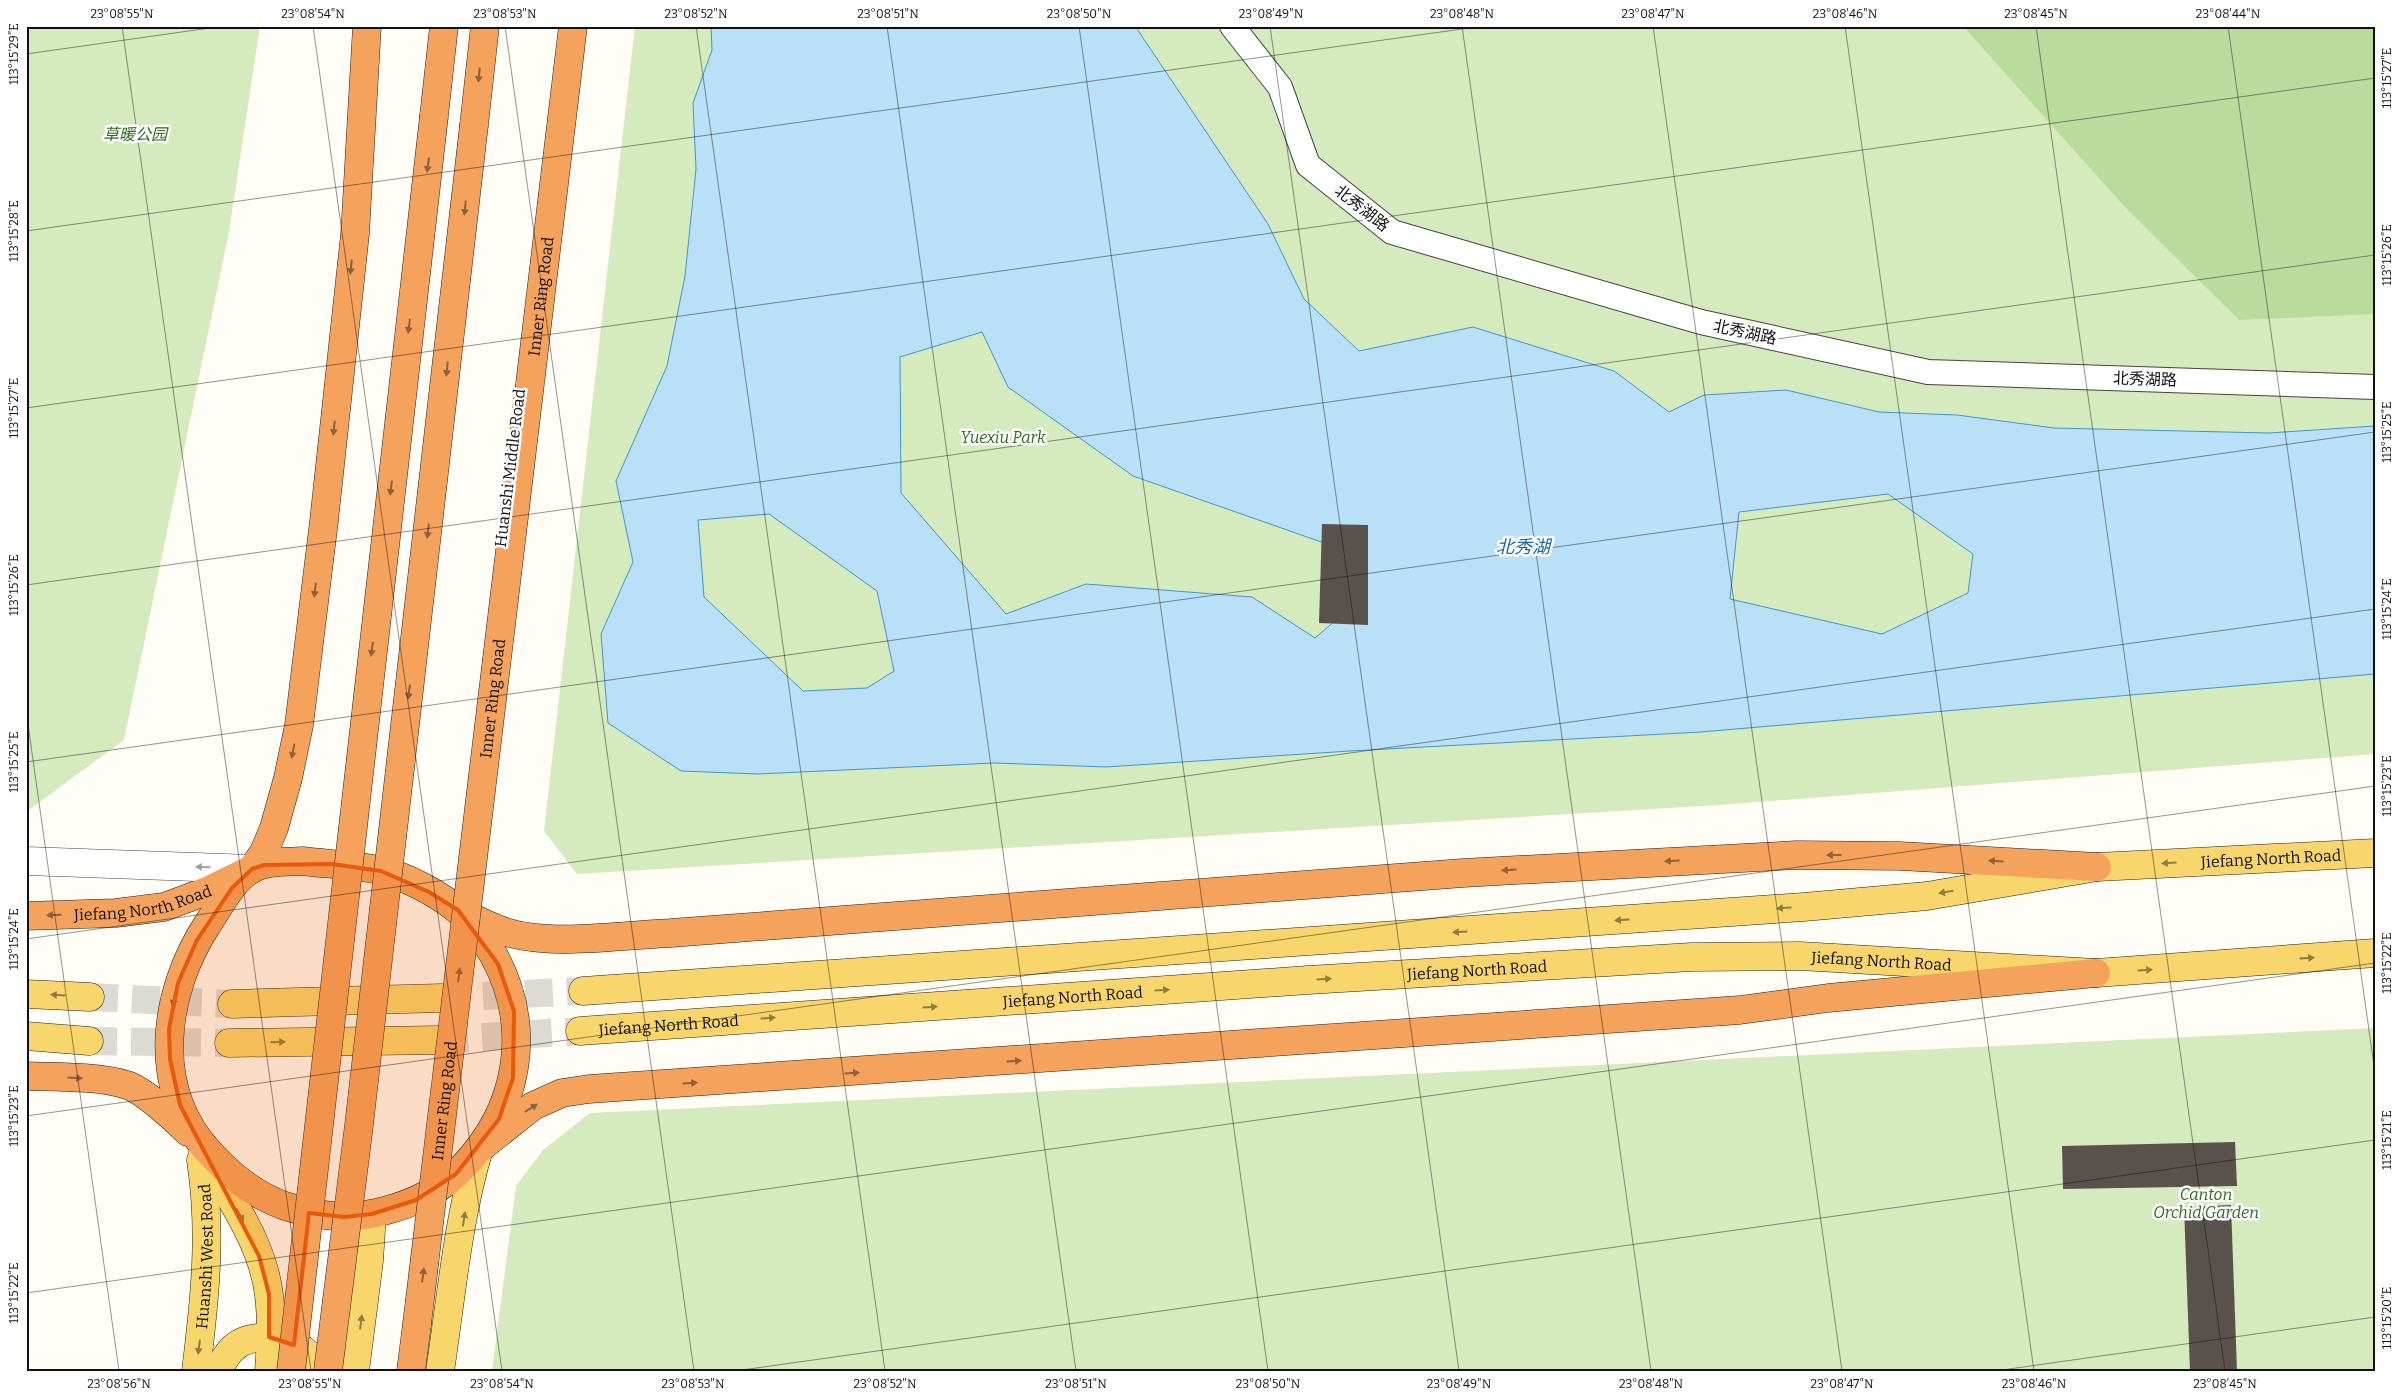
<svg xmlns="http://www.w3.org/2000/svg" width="2401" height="1397" font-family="Bitter,'Noto Sans SC',serif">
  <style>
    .green { fill: #d5ebbd }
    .forest { fill: #b9dc9c }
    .water { fill: #b9e0f7; stroke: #3f96cf; fill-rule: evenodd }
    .building { fill: #5a524d }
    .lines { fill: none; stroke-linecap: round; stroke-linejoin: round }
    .primary-tunnel { stroke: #dbdad3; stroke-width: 28; stroke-dasharray: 28 14; stroke-linecap: butt }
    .lane-casing { stroke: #444; stroke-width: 26 }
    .street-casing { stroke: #444; stroke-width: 29 }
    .primary-casing { stroke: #222; stroke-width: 29 }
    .highway-casing { stroke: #222; stroke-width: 29 }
    .lane { stroke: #fff; stroke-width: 24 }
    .street { stroke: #fff; stroke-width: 28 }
    .primary { stroke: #f9d66b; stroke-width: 28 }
    .highway { stroke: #f5a25d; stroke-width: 28 }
    .highway-bridge-casing { stroke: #222; stroke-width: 29; stroke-linecap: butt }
    .highway-bridge { stroke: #f5a25d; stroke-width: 28 }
    .oneway { fill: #8e613b }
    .oneway2 { fill: #917d42 }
    .oneway3 { fill: #a0a0a0 }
    .marked { fill: #e8590c; fill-opacity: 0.2; stroke: #e8590c; stroke-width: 4; stroke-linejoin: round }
    .ticks { fill: none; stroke: #111; stroke-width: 1; stroke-opacity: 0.45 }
    .labels { text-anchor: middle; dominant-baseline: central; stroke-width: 5; stroke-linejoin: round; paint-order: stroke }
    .park-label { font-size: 16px; font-style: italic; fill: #2f6b1f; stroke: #fff }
    .street-label { font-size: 16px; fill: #111; stroke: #fff }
    .water-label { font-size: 18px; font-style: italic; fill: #1768a6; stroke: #fff }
    .neatline { fill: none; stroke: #111; stroke-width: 2 }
    .ticks-label { font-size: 12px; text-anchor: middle; fill: #111 }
  </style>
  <rect width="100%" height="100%" fill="#fffdf5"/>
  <g class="green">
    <polygon points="26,26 260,26 229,232 124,740 26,812"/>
    <polygon points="635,26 2375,26 2375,754 1719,805 577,874 544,831"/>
    <polygon points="2375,1028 2375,1371 492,1371 516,1186 543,1150 590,1113"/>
  </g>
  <polygon class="forest" points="1963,26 2375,26 2375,314 2239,320 2124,206"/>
  <path class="water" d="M 711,26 L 1135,26 L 1268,224 L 1304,299 L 1359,351 L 1473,327 L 1614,371 L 1669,412 L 1704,395 L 1786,390 L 1879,412 L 1957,415 L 2054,428 L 2269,433 L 2375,426 L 2375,674 L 1701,732 L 1350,751 L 1106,767 L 994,763 L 758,774 L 681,771 L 608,723 L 601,634 L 633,562 L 616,481 L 667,366 L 685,276 L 696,169 L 693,103 L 712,50 ZM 982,332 L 1008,387 L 1133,476 L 1327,544 L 1336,620 L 1315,638 L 1252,597 L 1086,584 L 1006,614 L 901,493 L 900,357 ZM 1888,494 L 1973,554 L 1968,593 L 1882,634 L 1730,599 L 1739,512 ZM 769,514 L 877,591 L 894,671 L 867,688 L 803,691 L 704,597 L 698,520 Z"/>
  <g class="building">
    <polygon points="1322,524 1368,525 1368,625 1319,623"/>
    <polygon points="2235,1142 2237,1186 2063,1189 2062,1146"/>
    <polygon points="2231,1205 2237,1371 2190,1371 2184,1207"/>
  </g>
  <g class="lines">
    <g class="primary-tunnel">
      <polyline points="90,997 232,1004"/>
      <polyline points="441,998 583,991"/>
      <polyline points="440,1040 580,1031"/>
      <polyline points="89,1041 229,1043"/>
    </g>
    <defs>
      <polyline id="lane" points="1232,26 1280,87 1308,165 1392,232 1701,322 1928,372 2375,387"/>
      <polyline id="street" points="26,861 252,869"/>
      <g id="primary">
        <path id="s1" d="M 583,991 L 1804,907 L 1927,896 L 2097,867 L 2375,853"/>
        <polyline points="26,994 90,997"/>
        <polyline points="232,1004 441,998"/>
        <path id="s2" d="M 580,1031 L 1308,980 L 1692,957 L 1800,956 L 2096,973 L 2375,953"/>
        <polyline points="26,1036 89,1041"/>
        <polyline points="229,1043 440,1040"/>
        <path d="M 203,1150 C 227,1195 263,1242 269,1295 C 272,1319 271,1346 269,1371"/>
        <path id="s3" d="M 196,1371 C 205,1298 212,1233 201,1160"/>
        <path d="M 218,1371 C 221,1365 224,1359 228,1354 C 245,1331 281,1335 302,1349 C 310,1355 317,1364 325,1371"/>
        <polyline points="355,1371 369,1261 372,1214"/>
        <path d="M 440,1371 C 451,1299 458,1218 479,1149"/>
      </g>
      <g id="highway">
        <polyline points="434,116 444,26"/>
        <polyline points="474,125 485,26"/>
        <path d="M 302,861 C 327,864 354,865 379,870 C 405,876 438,893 459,911 C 472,922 484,939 493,954 C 534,1028 519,1110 461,1169 C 441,1190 412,1204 384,1211 C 351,1220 318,1217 285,1206 C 254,1195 231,1176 209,1152 C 150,1088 163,993 207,925 C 220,906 232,880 252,869 C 266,861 286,862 302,861 Z"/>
        <path d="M 458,910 C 473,918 487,926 503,931 C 550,947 621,935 671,933 L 1463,873 L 1797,855 L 1900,856 L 2097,867"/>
        <path id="s4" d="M 26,916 L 116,913 L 164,907 L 207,891 L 252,869 L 264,852 L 274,828 L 288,778 L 299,725 L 324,521 L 355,234 L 367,26"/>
        <path d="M 26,1076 C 55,1077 100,1076 127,1085 C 143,1090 175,1119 188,1132"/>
        <polyline points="479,1149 533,1106 562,1093 589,1089 1740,1010 1828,998 2096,973"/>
        <polyline points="411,1371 417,1324"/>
      </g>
    </defs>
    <use href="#lane" class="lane-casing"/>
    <use href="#street" class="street-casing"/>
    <use href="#primary" class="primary-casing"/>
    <use href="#highway" class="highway-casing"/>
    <use href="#lane" class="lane"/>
    <use href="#street" class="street"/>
    <use href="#primary" class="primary"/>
    <use href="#highway" class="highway"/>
    <defs>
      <g id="highway-bridge">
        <path id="s5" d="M 417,1324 L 573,26"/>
        <polyline points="291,1371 434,116"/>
        <polyline points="328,1371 359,1125 474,125"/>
      </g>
    </defs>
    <use href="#highway-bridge" class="highway-bridge-casing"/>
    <use href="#highway-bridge" class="highway-bridge"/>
  </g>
  <defs><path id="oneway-solid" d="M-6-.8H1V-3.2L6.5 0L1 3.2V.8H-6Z" transform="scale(1.25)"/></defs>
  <g class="oneway">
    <use href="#oneway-solid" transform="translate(479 75) rotate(96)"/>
    <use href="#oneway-solid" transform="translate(428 165) rotate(97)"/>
    <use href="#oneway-solid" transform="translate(465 208) rotate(96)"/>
    <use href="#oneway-solid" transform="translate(351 267) rotate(96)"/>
    <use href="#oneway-solid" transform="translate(409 326) rotate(97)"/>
    <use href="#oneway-solid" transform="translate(447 369) rotate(96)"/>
    <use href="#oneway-solid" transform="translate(334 428) rotate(96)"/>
    <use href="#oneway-solid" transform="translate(391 488) rotate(97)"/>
    <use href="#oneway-solid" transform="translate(428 531) rotate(97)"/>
    <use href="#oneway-solid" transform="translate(315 590) rotate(97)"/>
    <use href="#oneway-solid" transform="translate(372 649) rotate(97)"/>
    <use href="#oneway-solid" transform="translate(409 692) rotate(97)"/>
    <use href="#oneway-solid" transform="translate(293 751) rotate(101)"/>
    <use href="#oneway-solid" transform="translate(1834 855) rotate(-180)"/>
    <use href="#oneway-solid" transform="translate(1672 861) rotate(177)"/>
    <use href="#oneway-solid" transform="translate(1996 861) rotate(-177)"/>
    <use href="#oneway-solid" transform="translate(1509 870) rotate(177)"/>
    <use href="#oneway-solid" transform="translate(54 915) rotate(178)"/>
    <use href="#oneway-solid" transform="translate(459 975) rotate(-83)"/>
    <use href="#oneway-solid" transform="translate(174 999) rotate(103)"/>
    <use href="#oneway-solid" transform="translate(1014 1061) rotate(-4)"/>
    <use href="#oneway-solid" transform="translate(852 1073) rotate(-4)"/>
    <use href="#oneway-solid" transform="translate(75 1078) rotate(4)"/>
    <use href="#oneway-solid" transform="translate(690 1083) rotate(-3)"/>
    <use href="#oneway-solid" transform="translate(531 1108) rotate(-32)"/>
    <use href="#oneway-solid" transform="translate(423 1275) rotate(-83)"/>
  </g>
  <g class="oneway2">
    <use href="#oneway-solid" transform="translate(2169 863) rotate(177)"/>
    <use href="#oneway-solid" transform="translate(1946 892) rotate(170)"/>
    <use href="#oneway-solid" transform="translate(1784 908) rotate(176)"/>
    <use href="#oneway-solid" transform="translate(1622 920) rotate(176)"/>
    <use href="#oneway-solid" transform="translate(1460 932) rotate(176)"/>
    <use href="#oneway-solid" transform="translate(2307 958) rotate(-4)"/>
    <use href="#oneway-solid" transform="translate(2145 970) rotate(-4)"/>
    <use href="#oneway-solid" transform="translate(1324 979) rotate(-4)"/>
    <use href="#oneway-solid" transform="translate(1162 990) rotate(-4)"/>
    <use href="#oneway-solid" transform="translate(58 995) rotate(-177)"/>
    <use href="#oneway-solid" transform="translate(930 1007) rotate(-4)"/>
    <use href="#oneway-solid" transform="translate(768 1018) rotate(-4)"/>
    <use href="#oneway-solid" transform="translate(278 1042) rotate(-1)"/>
    <use href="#oneway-solid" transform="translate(240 1215) rotate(61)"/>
    <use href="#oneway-solid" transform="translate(464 1219) rotate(-81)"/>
    <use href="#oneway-solid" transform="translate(361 1322) rotate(-83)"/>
    <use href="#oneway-solid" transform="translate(199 1347) rotate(97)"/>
  </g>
  <use class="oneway3" href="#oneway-solid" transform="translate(203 867) rotate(-178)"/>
  <path class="marked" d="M 332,864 L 381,871 L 429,892 L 458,910 L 498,964 L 514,1011 L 513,1078 L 499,1119 L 456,1174 L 416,1200 L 372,1214 L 344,1217 L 309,1213 L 294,1345 L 269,1337 L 269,1294 L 259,1256 L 180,1105 L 170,1059 L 169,1029 L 178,983 L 197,940 L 232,888 L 252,869 L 264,865 Z"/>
  <path class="ticks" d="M 122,26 L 311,1371M 313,26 L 502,1371M 505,26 L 694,1371M 696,26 L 885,1371M 887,26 L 1076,1371M 1079,26 L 1268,1371M 1270,26 L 1459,1371M 1462,26 L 1651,1371M 1653,26 L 1842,1371M 1845,26 L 2034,1371M 2036,26 L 2225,1371M 2228,26 L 2375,1073M 26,54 L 224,26M 26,231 L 1483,26M 26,408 L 2375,78M 26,585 L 2375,255M 26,710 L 119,1371M 26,762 L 2375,432M 26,939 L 2375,609M 26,1116 L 2375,786M 26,1293 L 2375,963M 735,1371 L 2375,1140M 1995,1371 L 2375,1317"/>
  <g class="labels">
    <g class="park-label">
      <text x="135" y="134">草暖公园</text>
      <text x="1003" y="437">Yuexiu Park</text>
      <text x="2206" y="1194">Canton<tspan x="2206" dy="18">Orchid Garden</tspan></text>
    </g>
    <g class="street-label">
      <text transform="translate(1362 208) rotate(38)">北秀湖路</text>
      <text stroke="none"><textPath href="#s5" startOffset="1035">Inner Ring Road</textPath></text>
      <text transform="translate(1745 332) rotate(12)">北秀湖路</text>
      <text transform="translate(2145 379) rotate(2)">北秀湖路</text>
      <text transform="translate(510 468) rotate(-83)">Huanshi Middle Road</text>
      <text stroke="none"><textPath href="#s5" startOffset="630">Inner Ring Road</textPath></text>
      <text stroke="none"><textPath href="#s1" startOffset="1694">Jiefang North Road</textPath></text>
      <text stroke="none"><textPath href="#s4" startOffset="118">Jiefang North Road</textPath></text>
      <text stroke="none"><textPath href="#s2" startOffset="1304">Jiefang North Road</textPath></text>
      <text stroke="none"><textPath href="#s2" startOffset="899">Jiefang North Road</textPath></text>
      <text stroke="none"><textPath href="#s2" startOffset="494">Jiefang North Road</textPath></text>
      <text stroke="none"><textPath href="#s2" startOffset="89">Jiefang North Road</textPath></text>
      <text stroke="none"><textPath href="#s5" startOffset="225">Inner Ring Road</textPath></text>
      <text stroke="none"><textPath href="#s3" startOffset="115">Huanshi West Road</textPath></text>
    </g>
    <g class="water-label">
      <text x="1523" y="547">北秀湖</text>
    </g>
  </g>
  <rect width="2401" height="1397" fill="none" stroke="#ffffff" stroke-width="55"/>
  <rect x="28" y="28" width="2346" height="1342" class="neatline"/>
  <g class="ticks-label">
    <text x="122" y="18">23°08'55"N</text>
    <text x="313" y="18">23°08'54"N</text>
    <text x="505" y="18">23°08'53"N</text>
    <text x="696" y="18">23°08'52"N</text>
    <text x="888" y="18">23°08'51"N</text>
    <text x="1079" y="18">23°08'50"N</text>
    <text x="1271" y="18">23°08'49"N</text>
    <text x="1462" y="18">23°08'48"N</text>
    <text x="1653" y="18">23°08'47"N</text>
    <text x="1845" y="18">23°08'46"N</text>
    <text x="2036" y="18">23°08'45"N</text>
    <text x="2228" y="18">23°08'44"N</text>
    <text transform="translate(14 54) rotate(-90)" y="4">113°15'29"E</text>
    <text transform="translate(2387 78) rotate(-90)" y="4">113°15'27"E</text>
    <text transform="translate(14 231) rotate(-90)" y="4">113°15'28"E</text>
    <text transform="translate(2387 255) rotate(-90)" y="4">113°15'26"E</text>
    <text transform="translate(14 408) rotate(-90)" y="4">113°15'27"E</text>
    <text transform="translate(2387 432) rotate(-90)" y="4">113°15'25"E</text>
    <text transform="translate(14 585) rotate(-90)" y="4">113°15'26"E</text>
    <text transform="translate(2387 609) rotate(-90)" y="4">113°15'24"E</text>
    <text transform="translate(14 762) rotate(-90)" y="4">113°15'25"E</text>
    <text transform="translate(2387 786) rotate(-90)" y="4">113°15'23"E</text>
    <text transform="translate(14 939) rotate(-90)" y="4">113°15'24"E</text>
    <text transform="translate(2387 963) rotate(-90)" y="4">113°15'22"E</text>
    <text transform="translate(14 1116) rotate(-90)" y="4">113°15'23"E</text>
    <text transform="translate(2387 1140) rotate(-90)" y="4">113°15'21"E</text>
    <text transform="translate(14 1293) rotate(-90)" y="4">113°15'22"E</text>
    <text transform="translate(2387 1318) rotate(-90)" y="4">113°15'20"E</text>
    <text x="119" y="1388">23°08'56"N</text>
    <text x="310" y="1388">23°08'55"N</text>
    <text x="502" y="1388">23°08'54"N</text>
    <text x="693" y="1388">23°08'53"N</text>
    <text x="885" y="1388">23°08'52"N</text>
    <text x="1076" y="1388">23°08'51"N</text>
    <text x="1268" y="1388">23°08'50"N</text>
    <text x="1459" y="1388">23°08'49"N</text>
    <text x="1651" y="1388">23°08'48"N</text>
    <text x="1842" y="1388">23°08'47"N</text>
    <text x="2034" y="1388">23°08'46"N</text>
    <text x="2225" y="1388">23°08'45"N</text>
  </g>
</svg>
